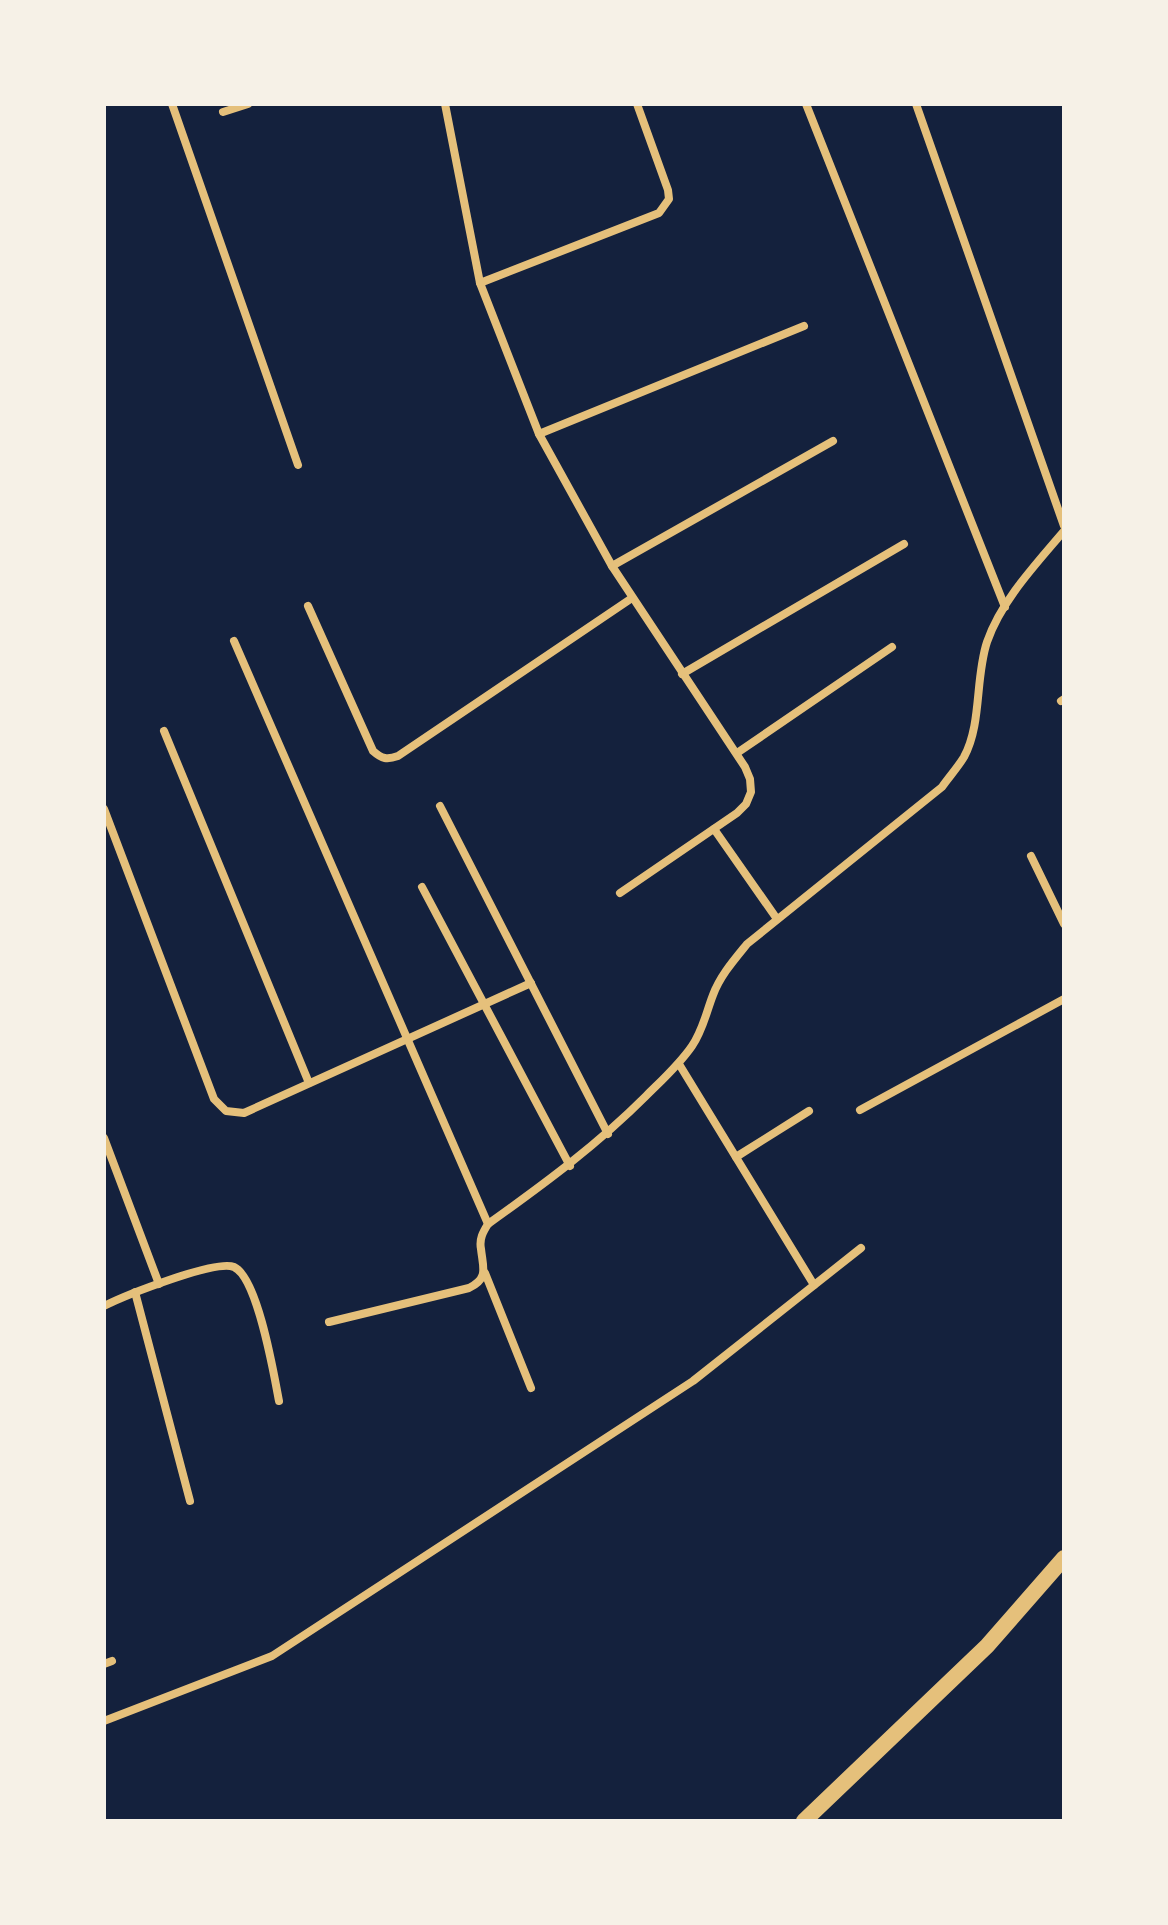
<svg xmlns="http://www.w3.org/2000/svg" width="1168" height="1925" font-family="Poppins,sans-serif">
  <style>
    .lines { fill: none; stroke-linecap: round; stroke-linejoin: round }
    .minor { stroke: #e5c07b; stroke-width: 8 }
    .secondary { stroke: #e5c07b; stroke-width: 16 }
  </style>
  <rect width="100%" height="100%" fill="#14213d"/>
  <g class="lines">
    <g class="minor">
      <polyline points="172,104 298,465"/>
      <polyline points="445,104 480,283 539,434 612,566 745,767 750,779 751,792 746,804 737,813 620,893"/>
      <polyline points="806,104 1005,607"/>
      <polyline points="916,104 1064,526"/>
      <polyline points="223,112 248,104"/>
      <polyline points="480,283 659,213 669,199 668,190 637,104"/>
      <polyline points="539,434 804,326"/>
      <polyline points="612,566 833,441"/>
      <path d="M 308,606 L 373,751 C 382,759 387,760 398,756 L 632,598"/>
      <polyline points="234,641 488,1224"/>
      <polyline points="682,674 904,544"/>
      <polyline points="1061,701 1064,699"/>
      <polyline points="164,731 309,1083"/>
      <polyline points="737,753 892,647"/>
      <polyline points="440,806 608,1134"/>
      <polyline points="104,809 214,1099 226,1111 244,1113 531,983"/>
      <polyline points="714,829 777,919"/>
      <polyline points="1031,856 1064,924"/>
      <polyline points="422,887 570,1166"/>
      <polyline points="679,1064 814,1285"/>
      <polyline points="860,1110 1064,999"/>
      <polyline points="104,1138 159,1284"/>
      <polyline points="736,1157 809,1111"/>
      <polyline points="485,1273 531,1388"/>
      <polyline points="135,1292 190,1501"/>
      <path d="M 104,1306 C 124,1296 216,1259 234,1267 C 258,1278 274,1375 279,1401"/>
      <path d="M 329,1322 L 469,1288 C 489,1278 483,1268 481,1249 C 479,1239 483,1232 488,1224 C 544,1184 597,1145 646,1096 C 662,1080 679,1065 692,1046 C 703,1030 706,1013 713,995 C 720,976 734,960 747,944 L 942,787 C 949,777 958,767 964,757 C 982,724 975,678 987,642 C 1001,601 1036,564 1064,531"/>
      <polyline points="104,1664 112,1661"/>
      <polyline points="104,1721 272,1656 693,1381 861,1248"/>
    </g>
    <polyline class="secondary" points="804,1821 987,1646 1064,1558"/>
  </g>
  <rect width="1168" height="1925" fill="none" stroke="#f6f1e7" stroke-width="212"/>
</svg>
